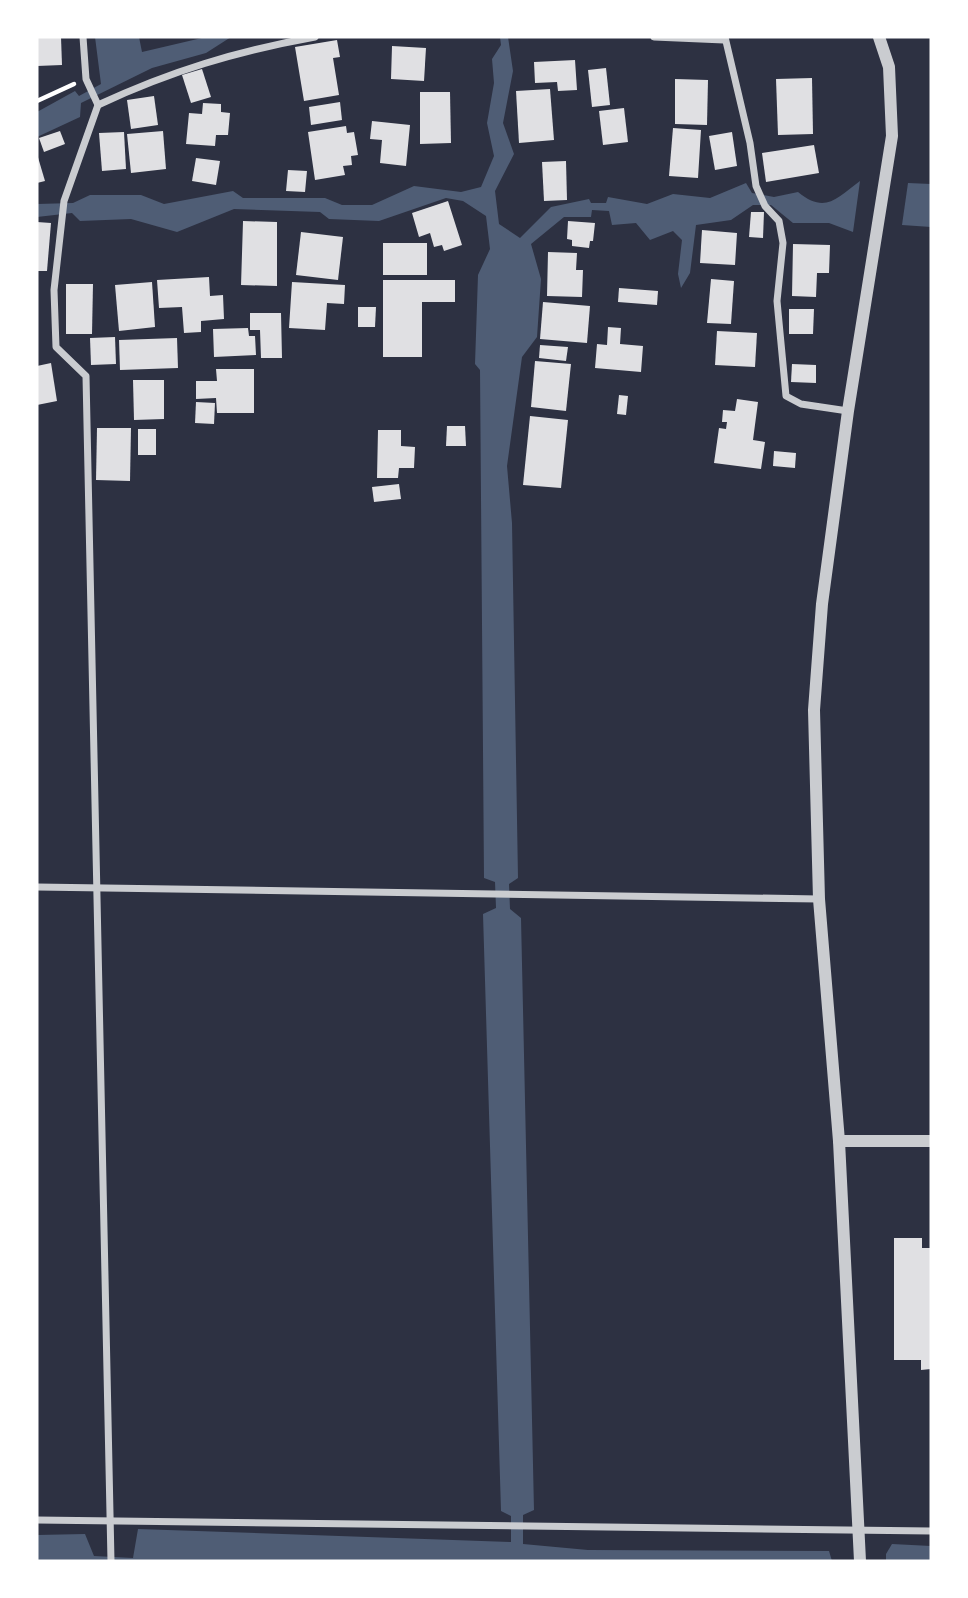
<svg xmlns="http://www.w3.org/2000/svg" width="968" height="1598" font-family="'Work Sans',sans-serif">
  <style>
    .water { fill: #4f5d75 }
    .building { fill: #e0e0e3 }
    .lines { fill: none; stroke-linecap: round; stroke-linejoin: round }
    .path { stroke: #fff; stroke-width: 4.5 }
    .minor { stroke: #caccd0; stroke-width: 7 }
    .tertiary { stroke: #caccd0; stroke-width: 12 }
  </style>
  <rect width="100%" height="100%" fill="#2d3142"/>
  <g class="water">
    <polygon points="95,37 139,37 142,52 206,37 231,37 206,53 152,68 81,103 80,117 37,137 37,112 75,91 79,96 101,84"/>
    <path d="M 500,37 L 508,37 L 513,71 L 503,123 L 514,154 L 495,191 L 499,224 L 520,238 L 551,207 L 589,199 L 591,203 L 606,203 L 608,197 L 647,204 L 673,194 L 710,198 L 746,183 L 752,193 L 774,197 L 798,192 C 825,214 836,199 860,181 L 853,232 L 829,223 L 793,223 L 771,205 L 753,205 L 731,220 L 696,225 L 690,273 L 681,288 L 678,274 L 682,240 L 673,231 L 650,240 L 636,223 L 612,225 L 609,211 L 592,210 L 591,217 L 564,217 L 531,244 L 541,279 L 537,337 L 522,357 L 507,466 L 512,523 L 518,878 L 509,884 L 510,909 L 521,918 L 534,1510 L 523,1515 L 523,1544 L 588,1550 L 829,1551 L 832,1561 L 37,1561 L 37,1535 L 85,1534 L 94,1556 L 133,1558 L 138,1529 L 511,1542 L 511,1516 L 501,1511 L 483,914 L 496,908 L 495,882 L 484,878 L 480,370 L 475,364 L 478,275 L 490,249 L 486,216 L 463,201 L 446,198 L 379,221 L 329,219 L 320,212 L 234,209 L 177,232 L 131,219 L 80,221 L 72,213 L 37,217 L 37,204 L 73,203 L 90,195 L 141,195 L 164,204 L 233,191 L 243,198 L 325,198 L 342,205 L 372,205 L 414,186 L 461,192 L 481,187 L 494,156 L 487,123 L 494,83 L 492,59 L 501,45 Z"/>
    <polygon points="908,183 931,184 931,227 902,225"/>
    <polygon points="892,1544 931,1546 931,1561 886,1561 886,1554"/>
  </g>
  <g class="building">
    <polygon points="37,37 61,37 62,65 37,66"/>
    <polygon points="337,40 340,57 333,58 339,95 304,101 295,47"/>
    <polygon points="392,46 426,48 424,81 391,79"/>
    <polygon points="575,60 577,90 558,91 557,82 535,83 534,62"/>
    <polygon points="606,68 610,105 592,107 588,70"/>
    <polygon points="202,69 211,97 191,103 182,75"/>
    <polygon points="812,78 813,134 778,135 776,79"/>
    <polygon points="675,79 708,80 707,125 675,124"/>
    <polygon points="550,89 554,140 519,143 516,91"/>
    <polygon points="420,92 450,92 451,143 420,144"/>
    <polygon points="154,96 158,125 131,129 127,100"/>
    <polygon points="340,102 342,120 311,125 309,107"/>
    <polygon points="203,103 221,104 221,112 230,113 228,135 216,135 215,146 186,144 189,113 202,114"/>
    <polygon points="624,108 628,142 603,145 599,111"/>
    <polygon points="372,121 410,125 406,166 380,163 382,140 370,139"/>
    <polygon points="346,126 347,133 354,132 358,155 351,156 352,165 343,166 345,175 315,180 308,132"/>
    <polygon points="673,128 701,130 698,178 669,176"/>
    <polygon points="60,131 65,144 44,152 39,138"/>
    <polygon points="163,131 166,169 131,173 127,134"/>
    <polygon points="124,132 126,169 102,171 99,133"/>
    <polygon points="732,132 737,166 715,170 709,136"/>
    <polygon points="814,145 819,173 766,182 762,153"/>
    <polygon points="37,154 45,181 37,183"/>
    <polygon points="196,158 220,161 216,185 192,181"/>
    <polygon points="566,161 567,200 544,201 542,162"/>
    <polygon points="288,170 307,171 305,192 286,191"/>
    <polygon points="448,201 462,245 444,251 442,245 434,247 430,233 419,237 412,213"/>
    <polygon points="751,212 764,212 763,238 749,237"/>
    <polygon points="243,221 277,222 277,286 241,285"/>
    <polygon points="568,221 595,223 593,241 590,241 589,248 572,246 572,240 567,239"/>
    <polygon points="37,222 51,223 47,271 37,271"/>
    <polygon points="702,230 737,233 735,265 700,263"/>
    <polygon points="301,232 343,237 338,280 296,275"/>
    <rect x="383" y="243" width="44" height="32"/>
    <polygon points="793,244 830,245 829,273 817,273 816,297 792,296"/>
    <polygon points="548,252 577,253 576,270 583,270 582,297 547,296"/>
    <polygon points="209,277 210,296 223,295 224,319 201,321 201,332 184,333 182,307 159,308 157,280"/>
    <polygon points="711,279 734,281 731,324 707,323"/>
    <polygon points="383,280 455,280 455,302 422,302 422,357 383,357"/>
    <polygon points="152,282 155,327 119,331 115,285"/>
    <polygon points="292,282 345,285 344,304 327,303 325,330 289,328"/>
    <polygon points="66,284 93,284 92,334 66,334"/>
    <polygon points="619,288 658,291 657,305 618,302"/>
    <polygon points="543,302 590,306 587,343 540,339"/>
    <polygon points="358,307 376,307 375,327 358,327"/>
    <polygon points="789,309 814,309 813,334 789,334"/>
    <polygon points="250,313 281,313 282,358 261,358 260,330 250,330"/>
    <polygon points="608,327 621,328 620,344 643,346 641,372 595,368 597,344 607,345"/>
    <polygon points="248,328 249,336 255,336 256,355 214,357 213,329"/>
    <polygon points="717,331 757,333 755,367 715,365"/>
    <polygon points="115,337 116,364 91,365 90,338"/>
    <polygon points="177,338 178,368 120,370 119,340"/>
    <polygon points="540,345 568,347 566,361 539,358"/>
    <polygon points="535,361 571,364 566,411 531,407"/>
    <polygon points="51,363 57,401 37,405 37,366"/>
    <polygon points="792,364 816,365 816,383 791,382"/>
    <polygon points="216,369 254,369 254,413 217,413 216,398 196,399 196,381 217,381"/>
    <polygon points="133,380 164,380 164,419 134,420"/>
    <polygon points="619,395 628,396 626,415 617,414"/>
    <polygon points="737,399 758,402 753,440 765,442 761,469 714,463 719,428 726,429 727,422 722,422 723,410 735,411"/>
    <polygon points="196,402 215,403 214,424 195,423"/>
    <polygon points="530,416 568,420 561,488 523,485"/>
    <polygon points="447,426 465,426 466,446 446,446"/>
    <polygon points="97,428 131,428 130,481 96,480"/>
    <rect x="138" y="429" width="18" height="26"/>
    <polygon points="378,430 401,430 401,446 415,447 414,468 399,468 398,478 377,478"/>
    <polygon points="774,451 796,453 795,468 773,466"/>
    <polygon points="399,484 401,499 374,502 372,487"/>
    <polygon points="894,1238 922,1238 922,1248 931,1248 931,1369 921,1370 921,1360 894,1360"/>
  </g>
  <g class="lines">
    <polyline class="path" points="37,101 74,84"/>
    <g class="minor">
      <polyline points="83,37 86,79 98,105 64,201 54,290 56,347 86,376 111,1561"/>
      <polyline points="654,37 724,40"/>
      <polyline points="725,37 750,143 756,186 765,206 779,221 783,243 777,301 786,396 801,404 848,411"/>
      <path d="M 98,105 C 171,71 237,51 315,37"/>
      <polyline points="37,887 819,899"/>
      <polyline points="37,1520 931,1531"/>
    </g>
    <g class="tertiary">
      <polyline points="839,1141 931,1141"/>
      <polyline points="860,1561 839,1141 819,899 814,710 822,604 848,411 892,136 889,67 879,37"/>
    </g>
  </g>
  <rect width="968" height="1598" fill="none" stroke="#ffffff" stroke-width="77"/>
</svg>
